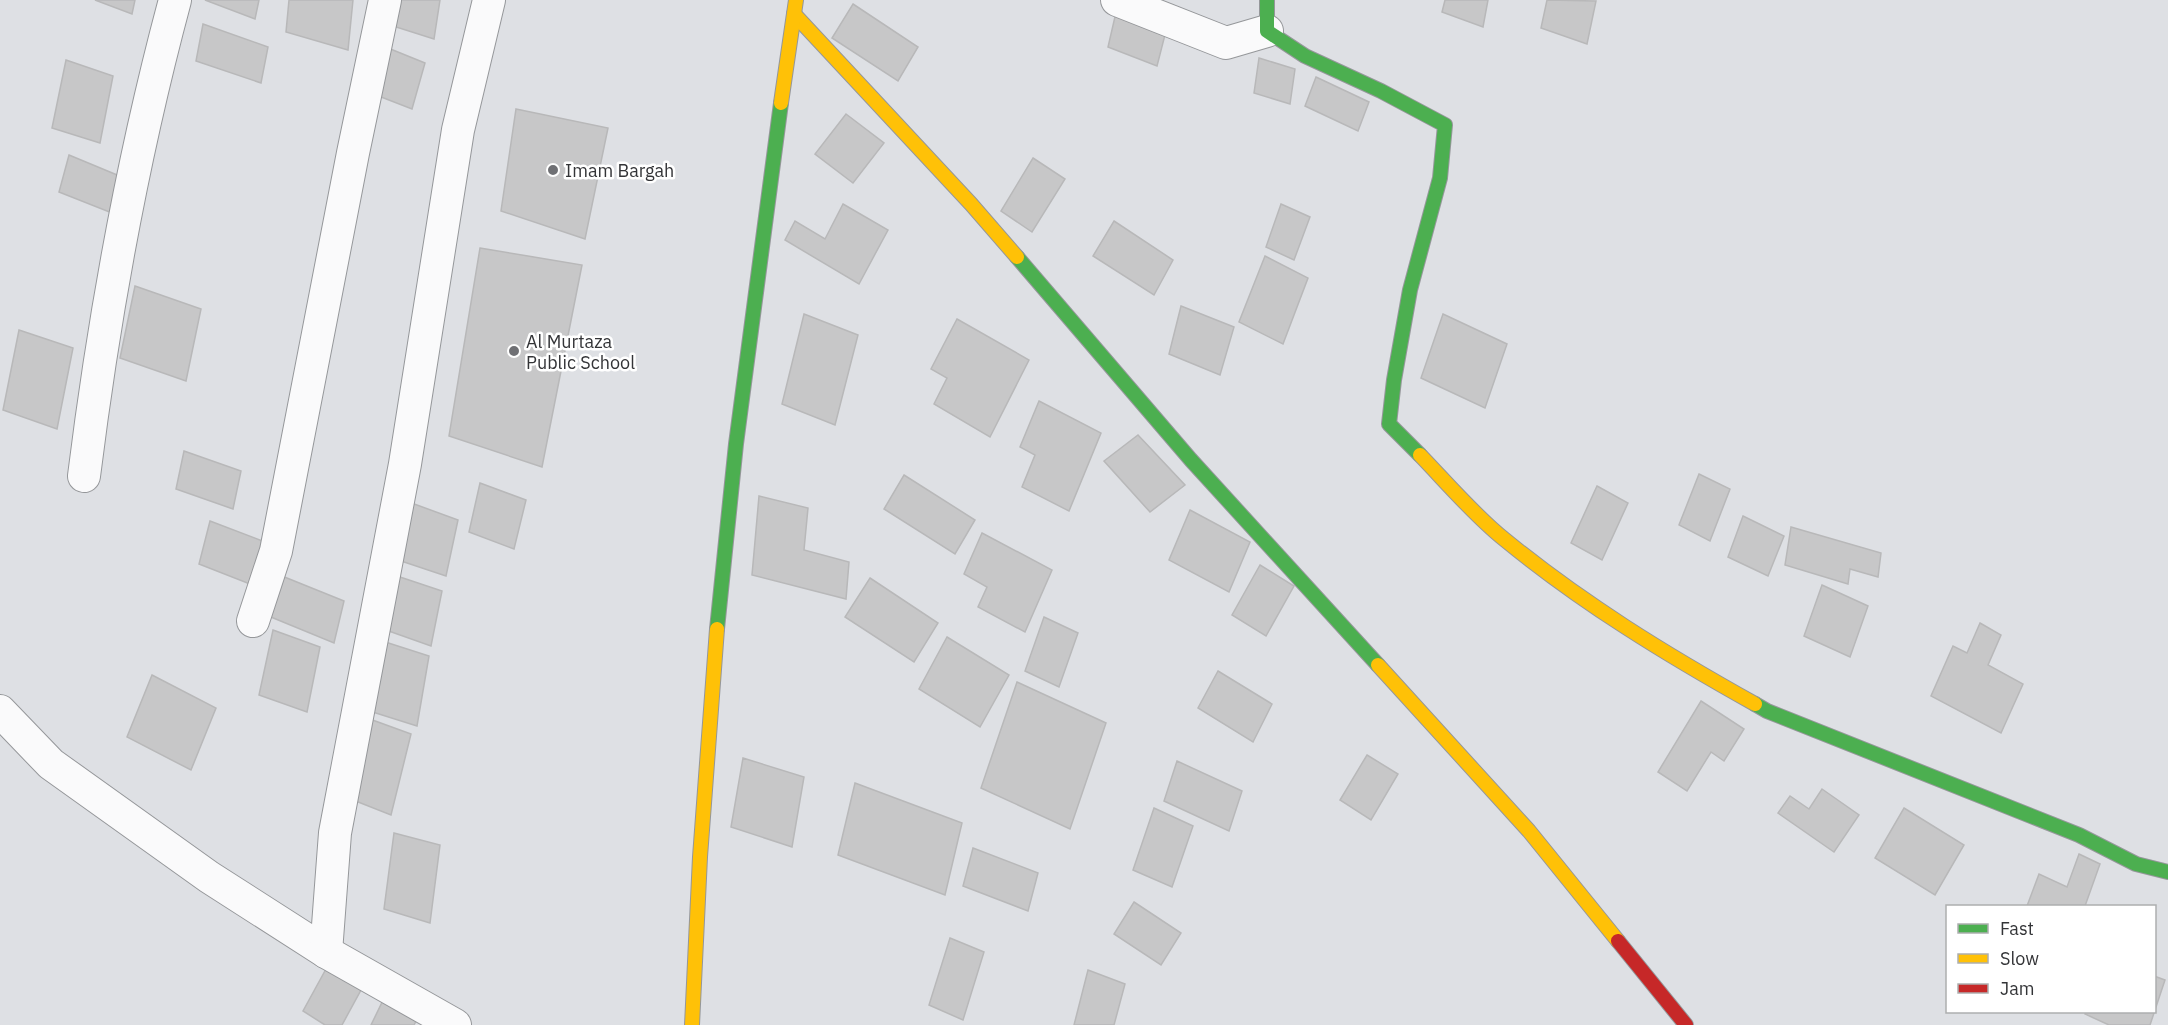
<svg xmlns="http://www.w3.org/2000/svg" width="2168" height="1025" font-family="'IBM Plex Sans',sans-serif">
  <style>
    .building { fill: #c7c7c8; stroke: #b8b8b9; stroke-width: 1.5 }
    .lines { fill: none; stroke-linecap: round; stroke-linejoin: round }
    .street-casing { stroke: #95979a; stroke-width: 34 }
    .fast-casing { stroke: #95979a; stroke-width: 16 }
    .slow-casing { stroke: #95979a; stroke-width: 16 }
    .jam-casing { stroke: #95979a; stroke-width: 16 }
    .street { stroke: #fafafb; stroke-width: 32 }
    .fast { stroke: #4caf50; stroke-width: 14 }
    .slow { stroke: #ffc107; stroke-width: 14 }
    .jam { stroke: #c62828; stroke-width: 14 }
    .poi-dot { fill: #6f7074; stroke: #fff; stroke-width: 2 }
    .labels { text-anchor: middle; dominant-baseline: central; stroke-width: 5; stroke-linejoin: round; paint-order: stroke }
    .poi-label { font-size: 18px; fill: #333437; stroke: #fff; text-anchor: start }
  </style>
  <rect width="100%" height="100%" fill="#dee0e4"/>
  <g class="building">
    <polygon points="95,0 135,0 132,14"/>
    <polygon points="205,0 259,0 255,19"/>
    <polygon points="289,0 353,0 348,50 286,32"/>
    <polygon points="398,0 440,0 434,39 393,26"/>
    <polygon points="1445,0 1488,0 1483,27 1442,12"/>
    <polygon points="1547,0 1596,1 1587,44 1541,28"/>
    <polygon points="853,4 918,47 898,81 832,38"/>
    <polygon points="1117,8 1167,27 1157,66 1108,47"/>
    <polygon points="203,24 268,47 261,83 196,61"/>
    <polygon points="388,48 425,63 412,109 376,95"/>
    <polygon points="1259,58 1295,69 1290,104 1254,93"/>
    <polygon points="66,60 113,76 100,143 52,128"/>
    <polygon points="1316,77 1369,102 1358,131 1305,106"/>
    <polygon points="516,109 608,128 585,239 501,211"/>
    <polygon points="846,114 884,143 853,183 815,154"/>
    <polygon points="69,155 122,177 112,213 59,192"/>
    <polygon points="1033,158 1065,179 1032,232 1001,211"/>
    <polygon points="843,204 888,230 859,284 785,240 795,221 825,239"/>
    <polygon points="1281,204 1310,217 1294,260 1266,247"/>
    <polygon points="1114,221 1173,260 1154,295 1093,256"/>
    <polygon points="480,248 582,265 542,467 449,436"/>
    <polygon points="1265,256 1308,278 1283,344 1239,322"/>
    <polygon points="135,286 201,309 186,381 120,358"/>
    <polygon points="1181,306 1234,327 1220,375 1169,354"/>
    <polygon points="804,314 858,335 835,425 782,404"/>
    <polygon points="1443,314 1507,344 1485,408 1421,378"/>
    <polygon points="957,319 1029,360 990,437 934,404 947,378 931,369"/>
    <polygon points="19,330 73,348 57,429 3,410"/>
    <polygon points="1039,401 1101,433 1069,511 1022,487 1035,455 1020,447"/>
    <polygon points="1138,435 1185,485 1150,512 1104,461"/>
    <polygon points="184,451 241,471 233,509 176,489"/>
    <polygon points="1699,474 1730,489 1710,541 1679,525"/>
    <polygon points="904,475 975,520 955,554 884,509"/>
    <polygon points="480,483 526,500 514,549 469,532"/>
    <polygon points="1597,486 1628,503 1602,560 1571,543"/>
    <polygon points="759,496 808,508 804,550 849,562 846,599 752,575"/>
    <polygon points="406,501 458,520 446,576 395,559"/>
    <polygon points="1190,510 1250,542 1229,592 1169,560"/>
    <polygon points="1743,516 1784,536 1768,576 1728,557"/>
    <polygon points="210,521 265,542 255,586 199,564"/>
    <polygon points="1791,527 1881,553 1878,577 1850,569 1848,584 1785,565"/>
    <polygon points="982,533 1052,570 1025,632 978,607 987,587 964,574"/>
    <polygon points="1260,565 1294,586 1266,636 1232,615"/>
    <polygon points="277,574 344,601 334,643 266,615"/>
    <polygon points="394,575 442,591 431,646 383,629"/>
    <polygon points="870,578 938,623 914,662 845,617"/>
    <polygon points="1822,585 1868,606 1850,657 1804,636"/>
    <polygon points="1044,617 1078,633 1059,687 1025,671"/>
    <polygon points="1980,623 2001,635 1988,665 2023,684 2001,733 1931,696 1953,646 1967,653"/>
    <polygon points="273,630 320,647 307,712 259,695"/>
    <polygon points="947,637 1009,675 980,727 919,689"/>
    <polygon points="376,639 429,656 417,726 363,709"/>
    <polygon points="1218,671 1272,704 1253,742 1198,708"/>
    <polygon points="152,675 216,708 191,770 127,737"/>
    <polygon points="1017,682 1106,723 1070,829 981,788"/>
    <polygon points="1701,701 1744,729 1724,761 1711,752 1687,791 1658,772"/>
    <polygon points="367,718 411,734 391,815 348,798"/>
    <polygon points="1367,755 1398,774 1371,820 1340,800"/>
    <polygon points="743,758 804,777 792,847 731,827"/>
    <polygon points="1177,761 1242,791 1229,831 1164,801"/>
    <polygon points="855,783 962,823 945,895 838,855"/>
    <polygon points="1822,789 1859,815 1834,852 1778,813 1790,796 1809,809"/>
    <polygon points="1154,808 1193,826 1172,887 1133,870"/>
    <polygon points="1904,808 1964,845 1935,895 1875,858"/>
    <polygon points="394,833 440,845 430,923 384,909"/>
    <polygon points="973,848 1038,873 1028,911 963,886"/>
    <polygon points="2079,854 2100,864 2085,906 2027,906 2039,874 2067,887"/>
    <polygon points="1134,902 1181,933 1161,965 1114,934"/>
    <polygon points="950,938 984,952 963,1020 929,1005"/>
    <polygon points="326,969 361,990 342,1025 325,1025 303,1011"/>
    <polygon points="1088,970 1125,984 1114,1025 1074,1025"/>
    <polygon points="2154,976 2165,980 2150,1025 2109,1025 2085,1014 2086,1012 2154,1012"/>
    <polygon points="388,990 422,1010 414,1025 371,1025"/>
  </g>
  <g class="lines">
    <defs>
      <g id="street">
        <polyline points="1117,0 1226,43 1267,31"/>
        <path d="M 84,476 C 104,316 133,156 175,0"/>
        <polyline points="253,621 276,551 353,153 385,0"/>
        <polyline points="0,711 51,764 209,877 326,952 455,1025"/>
        <polyline points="326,952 335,833 405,464 458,130 489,0"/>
      </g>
      <g id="fast">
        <polyline points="1267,0 1267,31 1305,56 1381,91 1445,125 1440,178 1410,290 1394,380 1389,424 1420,455"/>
        <polyline points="1017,257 1191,460 1378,665"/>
        <polyline points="717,629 736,444 781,103"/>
        <polyline points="1755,704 1767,711 2079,835 2136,864 2168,872"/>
      </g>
      <g id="slow">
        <polyline points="794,14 971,204 1017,257"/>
        <polyline points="781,103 796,0"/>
        <path d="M 1420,455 C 1446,482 1475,516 1504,539 C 1582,603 1667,655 1755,704"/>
        <polyline points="1378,665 1529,831 1618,941"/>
        <polyline points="692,1025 700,857 717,629"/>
      </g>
      <polyline id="jam" points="1618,941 1686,1025"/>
    </defs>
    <use href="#street" class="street-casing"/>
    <use href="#fast" class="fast-casing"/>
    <use href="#slow" class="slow-casing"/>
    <use href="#jam" class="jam-casing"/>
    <use href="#street" class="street"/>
    <use href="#fast" class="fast"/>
    <use href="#slow" class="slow"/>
    <use href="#jam" class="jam"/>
  </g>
  <g class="poi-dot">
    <circle cx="553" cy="170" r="6"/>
    <circle cx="514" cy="351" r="6"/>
  </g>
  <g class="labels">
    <g class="poi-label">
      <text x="565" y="170">Imam Bargah</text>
      <text x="526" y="341">Al Murtaza<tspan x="526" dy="21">Public School</tspan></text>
    </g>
  </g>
  <rect x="1946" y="905" width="210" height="108" fill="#ffffff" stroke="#adaeaf" stroke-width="1.5"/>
  <rect x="1958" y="924" width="30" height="9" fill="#4caf50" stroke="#adaeaf" stroke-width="1.5"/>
  <text x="2000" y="935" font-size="18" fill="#333437">Fast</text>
  <rect x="1958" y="954" width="30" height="9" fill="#ffc107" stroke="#adaeaf" stroke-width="1.5"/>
  <text x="2000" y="965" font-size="18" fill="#333437">Slow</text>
  <rect x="1958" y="984" width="30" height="9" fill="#c62828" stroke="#adaeaf" stroke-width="1.5"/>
  <text x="2000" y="995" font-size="18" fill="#333437">Jam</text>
</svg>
